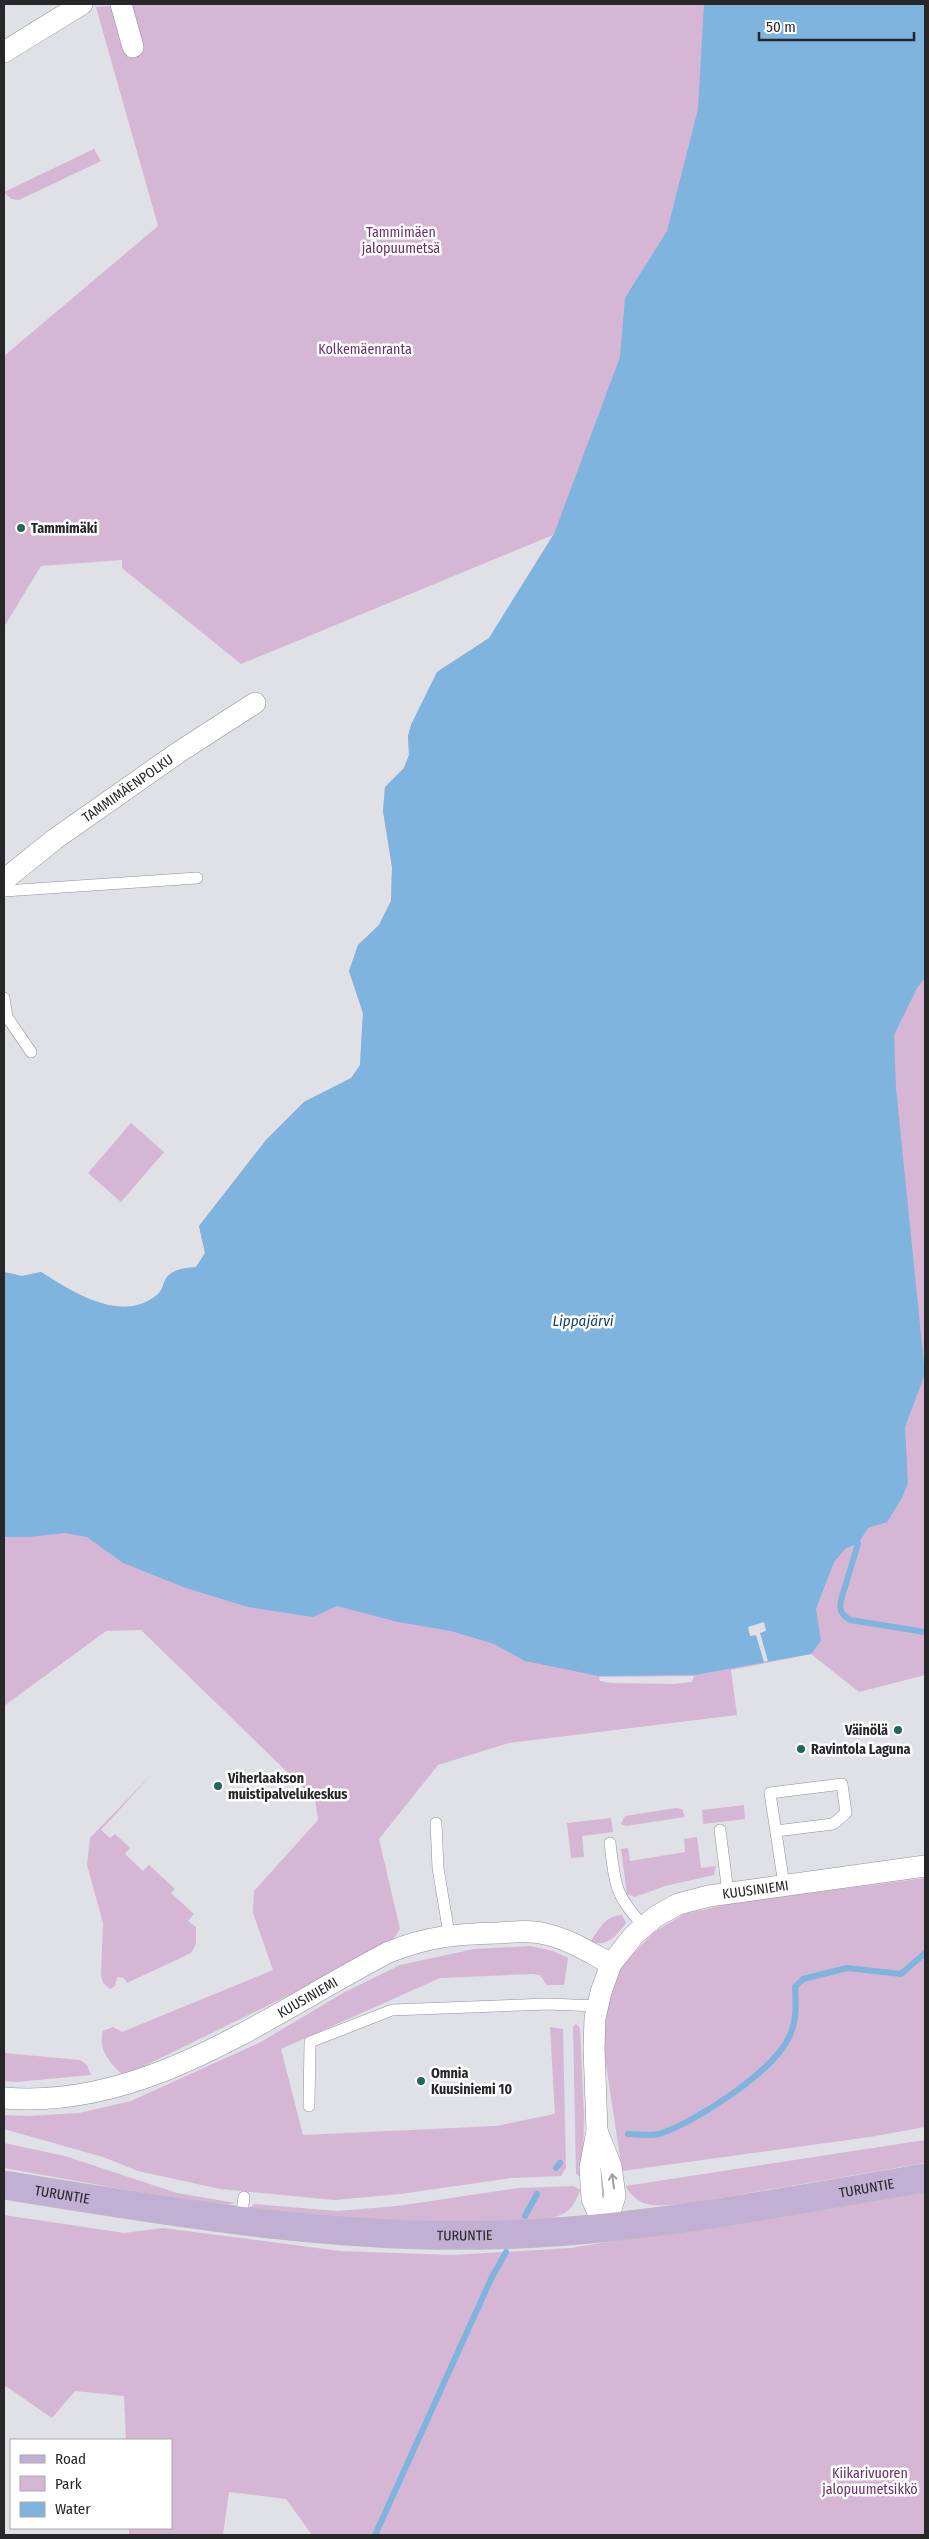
<svg xmlns="http://www.w3.org/2000/svg" width="929" height="2539" font-family="'Fira Sans Condensed',sans-serif">
  <style>
    .green { fill: #d6b6d5; fill-rule: evenodd }
    .water { fill: #7eb4de }
    .pier { fill: #e0e0e7 }
    .lines { fill: none; stroke-linecap: round; stroke-linejoin: round }
    .stream { stroke: #7eb4de; stroke-width: 6 }
    .lane-casing { stroke: #909097; stroke-width: 12 }
    .street-casing { stroke: #909097; stroke-width: 22 }
    .primary-casing { stroke: #bebebf; stroke-width: 29 }
    .lane { stroke: #fff; stroke-width: 11 }
    .street { stroke: #fff; stroke-width: 21 }
    .primary { stroke: #c1afd4; stroke-width: 28 }
    .oneway { stroke: #9e9e9f }
    .poi-dot { fill: #21675a; stroke: #fff; stroke-width: 2 }
    .labels { text-anchor: middle; dominant-baseline: central; stroke-width: 5; stroke-linejoin: round; paint-order: stroke }
    .park-label { font-size: 14px; fill: #692f69; stroke: #fff }
    .poi-label { font-size: 14px; font-weight: bold; fill: #27272a; stroke: #fff; text-anchor: start }
    .street-label { font-size: 14px; fill: #27272a; stroke: #fff }
    .water-label { font-size: 15px; font-style: italic; fill: #143e5a; stroke: #fff }
  </style>
  <rect width="100%" height="100%" fill="#e0e0e7"/>
  <g class="green">
    <path d="M 131,4 L 925,4 L 925,1675 L 859,1692 L 811,1654 L 731,1670 L 737,1715 L 509,1743 L 438,1765 L 379,1839 L 400,1929 L 389,1946 L 124,2076 C 110,2063 98,2051 103,2031 L 113,2027 L 122,2032 L 273,1970 L 253,1913 L 254,1891 L 318,1820 L 315,1799 L 141,1630 L 106,1631 L 4,1706 L 4,1272 L 22,1276 L 41,1272 C 73,1292 123,1325 158,1294 C 163,1290 163,1282 167,1277 C 173,1269 186,1268 196,1267 L 205,1253 L 199,1226 L 266,1140 L 304,1102 L 352,1078 L 360,1065 L 363,1013 L 349,971 L 358,945 L 379,925 L 391,901 L 392,867 L 383,811 L 385,787 L 404,768 L 409,755 L 408,736 L 411,725 L 437,672 L 489,638 L 553,535 L 241,664 L 122,568 L 122,560 L 41,566 L 4,627 L 4,356 L 158,226 L 96,7 L 110,6 L 116,19 ZM 694,1676 L 692,1682 L 673,1684 L 611,1683 L 600,1681 L 599,1677 Z"/>
    <polygon points="94,149 101,161 19,200 11,199 4,192"/>
    <polygon points="131,1123 164,1152 121,1202 88,1173"/>
    <polygon points="152,1774 101,1830 110,1838 115,1834 130,1848 125,1854 143,1871 149,1865 175,1889 171,1893 194,1914 188,1921 196,1927 196,1944 191,1953 127,1983 124,1978 117,1977 115,1986 110,1989 103,1983 101,1975 103,1923 87,1865 90,1838"/>
    <polygon points="744,1805 745,1819 703,1824 702,1810"/>
    <polygon points="676,1808 682,1809 685,1817 626,1826 621,1824 625,1816"/>
    <polygon points="611,1818 613,1832 582,1836 584,1857 571,1858 567,1823"/>
    <polygon points="697,1837 701,1868 716,1866 714,1875 665,1886 635,1897 627,1894 621,1849 628,1848 630,1861 685,1852 684,1839"/>
    <polygon points="925,1878 925,2127 870,2137 622,2171 603,2044 608,2006 621,1967 653,1933 684,1914 734,1903"/>
    <path d="M 622,1915 L 626,1923 C 618,1934 606,1949 591,1941 C 599,1929 606,1915 622,1915 Z"/>
    <polygon points="530,1946 553,1951 568,1958 564,1985 547,1985 540,1975 532,1974 440,1978 281,2049 303,2135 496,2126 555,2114 550,2027 563,2029 566,2168 561,2176 511,2178 400,2194 334,2200 220,2189 138,2171 103,2157 4,2129 4,2115 28,2116 79,2113 131,2101 259,2043 343,1993 400,1965 474,1949"/>
    <polygon points="576,2024 580,2028 584,2115 583,2174 579,2176 576,2174 573,2027"/>
    <polygon points="4,2053 80,2060 87,2065 91,2075 16,2082 4,2081"/>
    <path d="M 925,2140 L 925,2163 L 684,2204 C 658,2205 641,2211 625,2186 Z"/>
    <polygon points="4,2143 65,2156 177,2193 236,2203 224,2205 121,2189 4,2168"/>
    <path d="M 574,2186 L 580,2190 C 577,2199 572,2210 563,2214 C 543,2223 518,2221 495,2222 C 414,2225 333,2218 252,2210 L 251,2207 L 254,2204 L 337,2211 L 397,2206 L 519,2188 Z"/>
    <polygon points="925,2189 925,2535 312,2535 286,2499 229,2492 223,2535 129,2535 129,2528 171,2528 171,2440 126,2440 124,2396 75,2391 52,2418 4,2385 4,2215 124,2233 163,2228 340,2251 453,2255 571,2248"/>
  </g>
  <path class="water" d="M 704,4 L 925,4 L 925,978 L 917,988 L 894,1035 L 896,1088 L 925,1374 L 905,1427 L 908,1483 L 902,1498 L 887,1522 L 868,1528 L 858,1544 L 846,1548 L 834,1562 L 816,1609 L 821,1641 L 811,1654 L 695,1675 L 598,1676 L 525,1661 L 494,1644 L 451,1631 L 398,1622 L 337,1606 L 313,1617 L 248,1607 L 186,1588 L 123,1563 L 87,1537 L 65,1533 L 29,1537 L 4,1537 L 4,1272 L 22,1276 L 41,1272 C 73,1292 123,1325 158,1294 C 163,1290 163,1282 167,1277 C 173,1269 186,1268 196,1267 L 205,1253 L 199,1226 L 266,1140 L 304,1102 L 351,1078 L 360,1065 L 363,1013 L 349,971 L 358,945 L 379,925 L 391,901 L 392,867 L 383,811 L 385,787 L 404,768 L 409,755 L 408,736 L 411,725 L 437,672 L 489,638 L 554,534 L 620,357 L 625,298 L 667,231 L 698,109 Z"/>
  <polygon class="pier" points="764,1622 766,1631 760,1633 768,1661 764,1662 756,1635 750,1636 748,1627"/>
  <g class="lines">
    <g class="stream">
      <path d="M 858,1544 L 841,1600 C 839,1610 841,1614 850,1620 L 925,1632"/>
      <path d="M 628,2134 C 638,2134 653,2137 662,2133 C 698,2120 775,2071 790,2035 C 797,2019 796,2004 795,1987 L 803,1979 L 847,1968 L 901,1974 L 925,1953"/>
      <polyline points="556,2168 560,2163"/>
      <polyline points="525,2216 537,2194"/>
      <polyline points="375,2535 491,2279 506,2252"/>
    </g>
    <defs>
      <g id="lane">
        <polyline points="4,891 197,878"/>
        <polyline points="4,998 7,1017 31,1052"/>
        <polyline points="436,1823 438,1868 449,1934"/>
        <polyline points="720,1830 728,1893"/>
        <polyline points="776,1831 833,1824 846,1813 842,1784 770,1793 784,1885"/>
        <path d="M 610,1843 C 615,1885 615,1896 644,1926"/>
        <polyline points="309,2106 310,2042 392,2010 548,2004 598,2006"/>
        <polyline points="241,2220 244,2197"/>
      </g>
      <g id="street">
        <polyline points="121,4 133,47"/>
        <polyline points="4,52 82,4"/>
        <path id="s1" d="M 4,880 L 55,839 L 179,752 L 255,703"/>
        <path id="s2" d="M 4,2098 C 147,2110 269,2014 389,1952 C 430,1936 456,1934 498,1933 C 514,1932 530,1930 545,1934 C 569,1939 589,1952 611,1964"/>
        <polyline points="597,2131 611,2166 615,2196 605,2228"/>
        <path id="s3" d="M 605,2228 L 592,2199 L 590,2168 L 597,2131 L 594,2047 L 595,2018 L 601,1992 L 611,1964 L 634,1935 L 655,1917 L 678,1904 L 709,1896 L 925,1866"/>
      </g>
      <g id="primary">
        <path id="s4" d="M 4,2185 C 165,2211 327,2239 491,2235 C 636,2232 782,2202 925,2178"/>
      </g>
    </defs>
    <use href="#lane" class="lane-casing"/>
    <use href="#street" class="street-casing"/>
    <use href="#primary" class="primary-casing"/>
    <use href="#lane" class="lane"/>
    <use href="#street" class="street"/>
    <use href="#primary" class="primary"/>
  </g>
  <defs><path id="oneway-shaft" d="M-6 0H5M1.5-3L5.5 0L1.5 3" fill="none" stroke-width="1.6" stroke-linecap="round" stroke-linejoin="round" transform="scale(1.25)"/></defs>
  <use class="oneway" href="#oneway-shaft" transform="translate(613 2181) rotate(-98)"/>
  <g class="poi-dot">
    <circle cx="21" cy="528" r="5"/>
    <circle cx="898" cy="1730" r="5"/>
    <circle cx="801" cy="1749" r="5"/>
    <circle cx="218" cy="1786" r="5"/>
    <circle cx="421" cy="2081" r="5"/>
  </g>
  <g class="labels">
    <g class="park-label">
      <text x="401" y="232">Tammimäen<tspan x="401" dy="16">jalopuumetsä</tspan></text>
      <text x="365" y="349">Kolkemäenranta</text>
      <text x="870" y="2473">Kiikarivuoren<tspan x="870" dy="16">jalopuumetsikkö</tspan></text>
    </g>
    <g class="poi-label">
      <text x="31" y="528">Tammimäki</text>
      <text x="888" y="1730" text-anchor="end">Väinölä</text>
      <text x="811" y="1749">Ravintola Laguna</text>
      <text x="228" y="1778">Viherlaakson<tspan x="228" dy="16">muistipalvelukeskus</tspan></text>
      <text x="431" y="2073">Omnia<tspan x="431" dy="16">Kuusiniemi 10</tspan></text>
    </g>
    <g class="street-label">
      <text stroke="none"><textPath href="#s1" startOffset="154">TAMMIMÄENPOLKU</textPath></text>
      <text stroke="none"><textPath href="#s3" startOffset="440">KUUSINIEMI</textPath></text>
      <text stroke="none"><textPath href="#s2" startOffset="325">KUUSINIEMI</textPath></text>
      <text stroke="none"><textPath href="#s4" startOffset="869">TURUNTIE</textPath></text>
      <text stroke="none"><textPath href="#s4" startOffset="59">TURUNTIE</textPath></text>
      <text stroke="none"><textPath href="#s4" startOffset="464">TURUNTIE</textPath></text>
    </g>
    <g class="water-label">
      <text x="583" y="1321">Lippajärvi</text>
    </g>
  </g>
  <rect width="929" height="2539" fill="none" stroke="#27272a" stroke-width="10"/>
  <rect x="10" y="2439" width="162" height="90" fill="#ffffff" stroke="#a9a9aa"/>
  <rect x="20" y="2455" width="25" height="8" fill="#c1afd4" stroke="#a9a9aa"/>
  <text x="55" y="2464" font-size="15" fill="#27272a">Road</text>
  <rect x="20" y="2476" width="25" height="15" fill="#d6b6d5" stroke="#a9a9aa"/>
  <text x="55" y="2489" font-size="15" fill="#27272a">Park</text>
  <rect x="20" y="2502" width="25" height="15" fill="#7eb4de" stroke="#a9a9aa"/>
  <text x="55" y="2514" font-size="15" fill="#27272a">Water</text>
  <path d="M759 32v8h155v-8" fill="none" stroke="#27272a" stroke-width="2.5"/>
  <text x="766" y="32" font-size="15" fill="#27272a" stroke="#ffffff" stroke-width="4" paint-order="stroke">50 m</text>
</svg>
